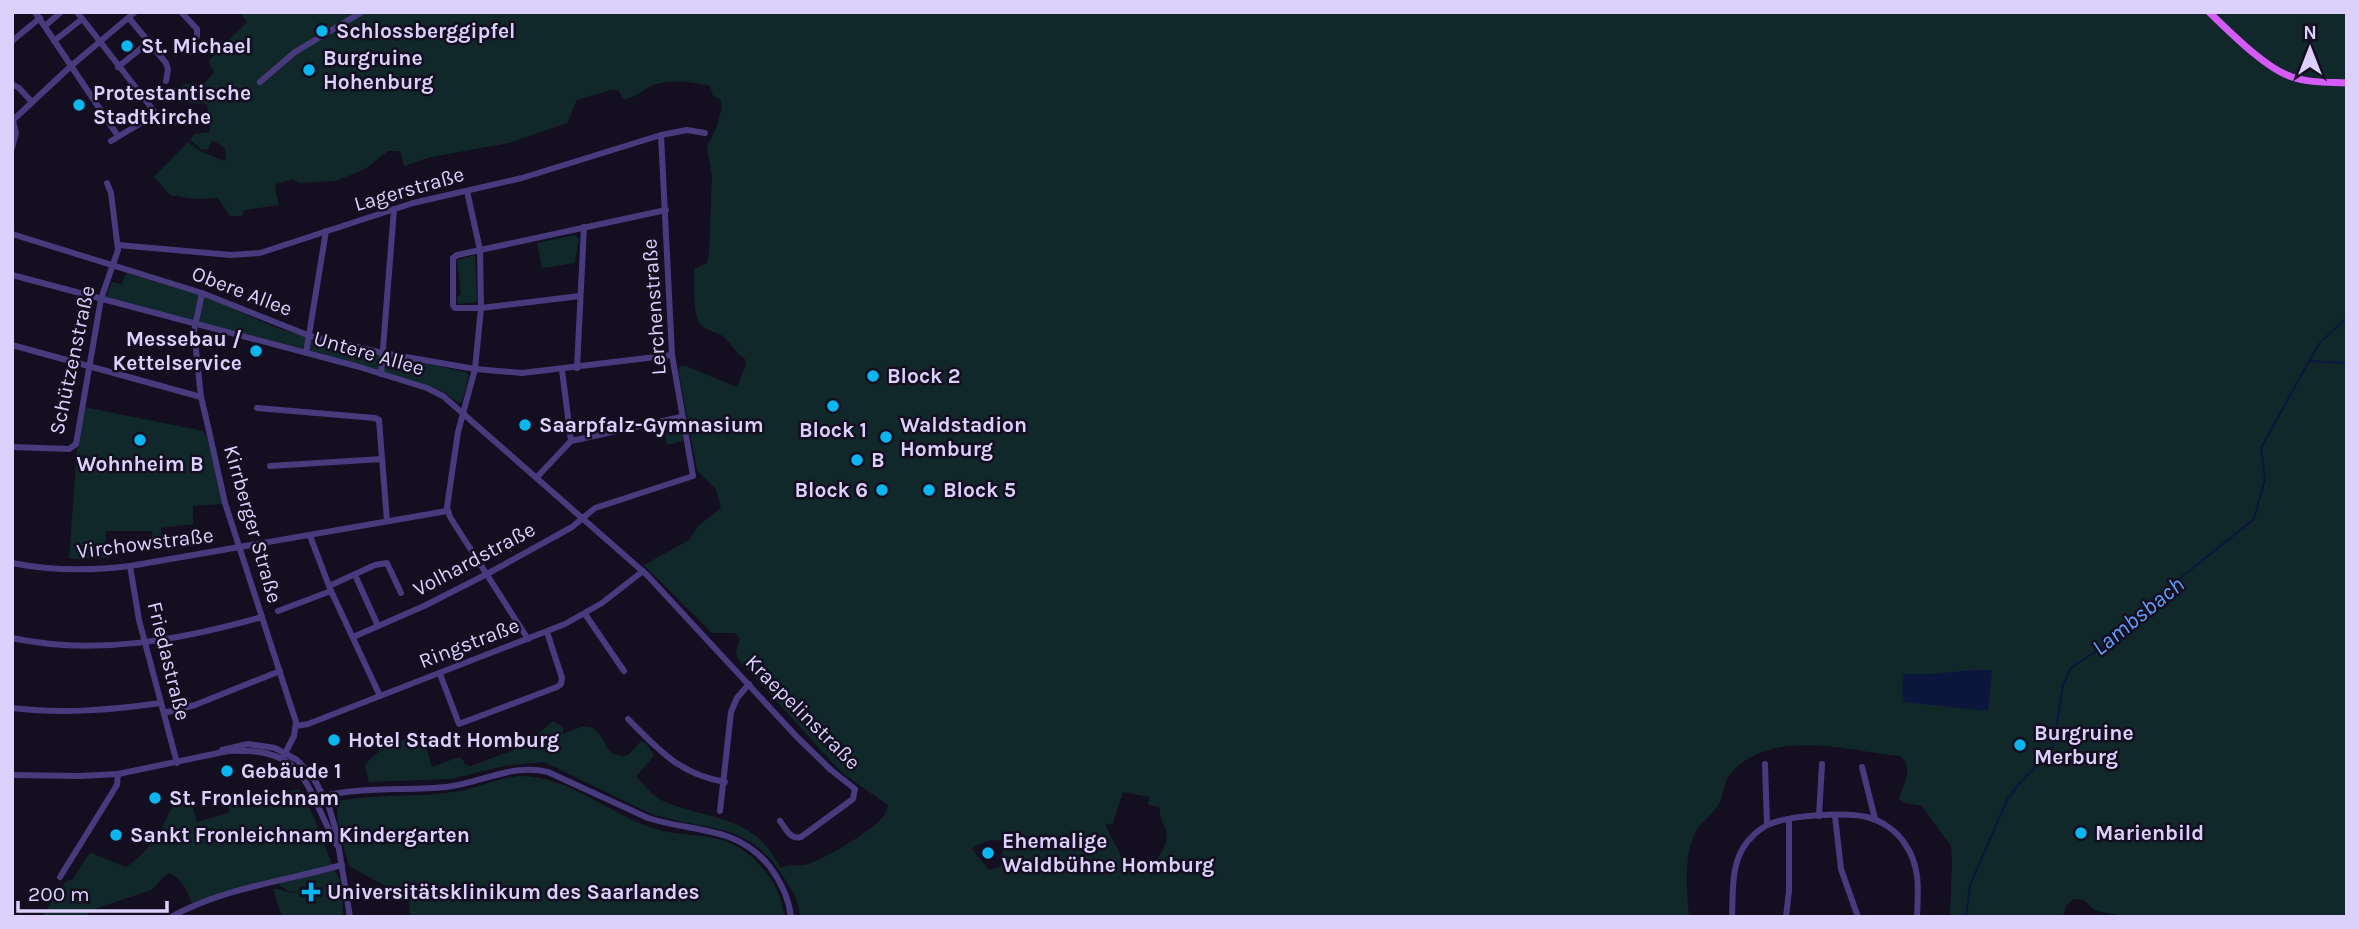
<svg xmlns="http://www.w3.org/2000/svg" width="2359" height="929" font-family="Karla,sans-serif">
  <style>
    .green { fill: #11282a; fill-rule: evenodd }
    .water { fill: #0b163d }
    .lines { fill: none; stroke-linecap: round; stroke-linejoin: round }
    .stream { stroke: #0b163d; stroke-width: 2 }
    .minor { stroke: #473b7e; stroke-width: 6 }
    .major { stroke: #d55bf8; stroke-width: 7 }
    .poi-dot { fill: #0ab6ef; stroke: #140e21; stroke-width: 2.5 }
    .labels { text-anchor: middle; dominant-baseline: central; stroke-width: 5; stroke-linejoin: round; paint-order: stroke }
    .poi-label { font-size: 21px; font-weight: bold; fill: #dcd0fd; stroke: #140e21; text-anchor: start }
    .street-label { font-size: 21px; fill: #dcd0fd; stroke: #140e21 }
    .water-label { font-size: 23px; font-style: italic; fill: #629df9; stroke: #140e21 }
  </style>
  <rect width="100%" height="100%" fill="#140e21"/>
  <g class="green">
    <path d="M 239,12 L 2347,12 L 2347,917 L 2130,917 L 2096,911 L 2083,900 L 2073,899 L 2066,906 L 2063,917 L 1950,917 L 1952,863 L 1951,846 L 1922,806 L 1905,803 L 1899,799 C 1903,784 1915,768 1900,756 C 1847,751 1772,727 1731,773 C 1723,782 1724,797 1717,807 C 1711,815 1699,825 1696,831 C 1683,855 1687,891 1689,917 L 800,917 C 799,899 793,892 784,878 C 747,817 703,833 647,812 L 544,762 L 504,766 L 451,779 L 369,782 L 365,766 C 375,749 402,739 421,736 L 424,739 L 432,767 L 459,757 L 463,760 L 465,765 L 471,766 L 524,746 L 553,721 L 563,728 L 563,734 C 571,731 582,725 590,727 C 607,732 601,758 627,756 L 641,741 L 646,743 L 654,756 L 636,776 C 644,785 653,797 665,802 C 695,815 731,815 757,837 C 768,846 774,857 781,868 C 790,863 798,867 808,864 C 825,859 873,830 884,816 C 886,813 887,809 888,805 L 845,775 L 829,759 L 738,659 L 736,652 L 740,638 L 735,633 L 712,633 L 644,565 L 689,540 L 698,526 L 721,508 L 716,489 L 697,470 L 678,369 L 681,366 L 686,366 L 737,387 L 746,364 L 745,359 C 733,351 730,340 721,335 C 715,331 706,331 701,325 C 692,315 695,282 694,269 L 707,263 L 709,254 L 712,177 L 707,147 L 717,126 L 722,107 L 720,99 L 713,96 L 710,86 C 692,82 672,79 653,85 C 642,90 635,99 623,99 L 619,91 L 611,90 L 577,100 L 567,123 L 509,143 L 431,157 L 404,166 L 400,151 L 388,151 L 365,169 L 336,181 L 299,183 L 293,179 L 276,184 L 275,188 L 279,205 L 245,210 L 241,216 L 230,216 L 218,198 L 196,199 L 170,195 L 154,177 L 188,142 L 200,151 L 224,161 L 226,160 L 225,148 L 214,141 L 211,142 L 208,149 L 202,150 L 190,140 L 194,134 L 210,132 L 207,104 L 180,102 L 177,94 L 183,85 L 191,83 L 202,86 L 214,72 L 209,62 L 211,58 L 247,22 ZM 1123,792 L 1149,797 L 1148,804 L 1160,808 C 1159,815 1161,818 1164,825 C 1171,840 1163,851 1154,863 L 1126,865 L 1105,825 L 1113,823 ZM 991,840 L 1004,841 L 1000,867 L 989,870 L 972,849 L 977,845 Z"/>
    <polygon points="574,235 579,238 575,263 542,268 537,243"/>
    <polygon points="475,255 477,302 458,304 457,297 461,294 457,260"/>
    <polygon points="126,273 206,297 272,326 321,342 466,372 469,375 462,402 458,403 444,392 435,388 319,353 106,297 112,282 122,284"/>
    <polygon points="84,407 203,431 207,438 223,504 193,506 193,524 161,528 163,550 155,551 152,531 106,531 105,558 69,559 77,450"/>
    <polygon points="680,423 683,441 667,445 663,426"/>
    <path d="M 519,776 C 572,776 610,816 659,830 C 687,837 720,833 743,850 C 764,865 783,891 784,917 L 410,917 L 409,899 L 349,866 C 345,849 334,817 338,801 C 379,793 420,798 460,791 C 480,787 499,778 519,776 Z"/>
    <path d="M 299,789 L 313,815 L 332,865 L 221,893 L 192,903 C 187,891 182,878 169,873 C 160,878 159,885 151,890 L 89,911 L 86,917 L 42,917 L 66,881 L 73,879 L 88,855 L 91,853 L 126,867 C 149,853 165,824 175,800 L 190,797 L 197,822 L 230,812 L 228,804 Z"/>
    <path d="M 334,870 C 344,881 343,902 343,917 L 282,917 L 273,889 C 283,888 289,895 300,892 L 288,891 L 280,886 L 279,883 Z"/>
  </g>
  <polygon class="water" points="1973,670 1992,670 1988,711 1904,702 1902,689 1904,674 1933,674"/>
  <g class="lines">
    <g class="stream">
      <polyline points="2309,361 2319,344 2347,317"/>
      <polyline points="1966,917 1970,885 2007,800 2018,785 2053,748 2063,685 2071,668 2111,641 2158,596 2254,519 2265,479 2261,448 2309,361 2347,363"/>
    </g>
    <g class="minor">
      <polyline points="35,12 118,136"/>
      <polyline points="77,12 154,111 141,123 111,141"/>
      <polyline points="181,12 197,29 197,36"/>
      <polyline points="129,18 166,63 168,70 166,81"/>
      <polyline points="45,26 61,12"/>
      <polyline points="12,41 40,18"/>
      <polyline points="54,41 82,19"/>
      <polyline points="118,67 149,42"/>
      <polyline points="260,82 295,52 362,12"/>
      <polyline points="12,84 19,88 31,101"/>
      <polyline points="12,121 71,66 135,12"/>
      <polyline points="12,148 16,133 13,121"/>
      <polyline points="467,191 480,250 481,308 475,369 458,432 447,507 450,517 528,639"/>
      <polyline points="12,234 202,293 310,336 383,353 475,369 522,373 672,355"/>
      <polyline points="118,245 231,255 260,253 413,203 522,178 661,135 687,130 705,133"/>
      <path d="M 12,275 L 356,366 L 427,388 L 443,396 L 647,575 L 796,736 L 831,770 L 855,789 L 853,799 L 801,837 C 790,840 786,829 780,821"/>
      <polyline points="202,293 194,331 201,397 209,431 225,503 296,722 294,736 282,759"/>
      <polyline points="580,296 481,308 455,308 453,305 453,258 457,255 666,210"/>
      <polyline points="12,345 201,397"/>
      <polyline points="306,353 326,231"/>
      <polyline points="577,368 584,227"/>
      <polyline points="562,370 571,441"/>
      <polyline points="381,374 394,209"/>
      <polyline points="257,408 375,418 379,420 387,521"/>
      <polyline points="12,447 69,449 76,444 101,299 118,250 111,193 107,183"/>
      <polyline points="270,466 382,459"/>
      <polyline points="537,477 571,441 681,417"/>
      <polyline points="310,536 331,591 380,696"/>
      <path d="M 12,563 C 52,571 90,571 130,566 L 447,511"/>
      <polyline points="130,566 139,620 177,763"/>
      <polyline points="355,575 378,626"/>
      <polyline points="329,586 375,565 387,563 401,593"/>
      <polyline points="278,611 331,591"/>
      <polyline points="585,614 624,671"/>
      <polyline points="353,637 424,606 487,574 572,527 595,508 693,476 672,355 661,135"/>
      <path d="M 12,638 C 95,656 181,640 262,617"/>
      <polyline points="440,674 459,724 557,687 561,684 562,678 547,632"/>
      <path d="M 12,708 C 63,714 111,710 161,703"/>
      <polyline points="164,713 195,705 280,671"/>
      <path d="M 628,719 C 659,750 679,774 725,782"/>
      <polyline points="296,726 308,724 565,624 602,603 643,571"/>
      <polyline points="222,750 248,744 275,748 297,760 313,777 329,807 336,831 350,917"/>
      <polyline points="1765,764 1767,825"/>
      <polyline points="1862,767 1875,819"/>
      <path d="M 12,775 L 80,776 L 118,774 L 228,751 C 309,746 305,789 337,845"/>
      <path d="M 316,798 C 358,786 403,791 446,787 C 482,783 511,763 548,772 L 648,818 C 694,833 737,825 770,867 C 781,882 789,899 791,917"/>
      <polyline points="720,811 731,712 737,698 749,684"/>
      <polyline points="1819,816 1822,764"/>
      <polyline points="1835,816 1841,869 1858,917"/>
      <polyline points="60,877 117,785 118,774"/>
      <path d="M 171,917 C 223,888 285,881 342,865"/>
      <path d="M 1732,917 C 1733,894 1731,868 1743,848 C 1749,838 1760,828 1770,824 C 1791,815 1845,812 1867,817 C 1882,821 1897,831 1905,844 C 1921,867 1918,891 1917,917"/>
      <polyline points="1786,917 1789,891 1789,819"/>
    </g>
    <path class="major" d="M 2209,12 C 2229,31 2266,69 2292,77 C 2309,83 2328,82 2347,83"/>
  </g>
  <g class="poi-dot">
    <circle cx="322" cy="31" r="7"/>
    <circle cx="127" cy="46" r="7"/>
    <circle cx="309" cy="70" r="7"/>
    <circle cx="79" cy="105" r="7"/>
    <circle cx="256" cy="351" r="7"/>
    <circle cx="873" cy="376" r="7"/>
    <circle cx="833" cy="406" r="7"/>
    <circle cx="525" cy="425" r="7"/>
    <circle cx="886" cy="437" r="7"/>
    <circle cx="140" cy="440" r="7"/>
    <circle cx="857" cy="460" r="7"/>
    <circle cx="882" cy="490" r="7"/>
    <circle cx="929" cy="490" r="7"/>
    <circle cx="334" cy="740" r="7"/>
    <circle cx="2020" cy="745" r="7"/>
    <circle cx="227" cy="771" r="7"/>
    <circle cx="155" cy="798" r="7"/>
    <circle cx="2081" cy="833" r="7"/>
    <circle cx="116" cy="835" r="7"/>
    <circle cx="988" cy="853" r="7"/>
    <path d="M307.5 881.5h7v7h7v7h-7v7h-7v-7h-7v-7h7z"/>
  </g>
  <g class="labels">
    <g class="poi-label">
      <text x="336" y="31">Schlossberggipfel</text>
      <text x="141" y="46">St. Michael</text>
      <text x="323" y="58">Burgruine<tspan x="323" dy="24">Hohenburg</tspan></text>
      <text x="93" y="93">Protestantische<tspan x="93" dy="24">Stadtkirche</tspan></text>
      <text x="242" y="339" text-anchor="end">Messebau /<tspan x="242" dy="24">Kettelservice</tspan></text>
      <text x="887" y="376">Block 2</text>
      <text x="539" y="425">Saarpfalz-Gymnasium</text>
      <text x="900" y="425">Waldstadion<tspan x="900" dy="24">Homburg</tspan></text>
      <text x="833" y="430" text-anchor="middle">Block 1</text>
      <text x="871" y="460">B</text>
      <text x="140" y="464" text-anchor="middle">Wohnheim B</text>
      <text x="868" y="490" text-anchor="end">Block 6</text>
      <text x="943" y="490">Block 5</text>
      <text x="2034" y="733">Burgruine<tspan x="2034" dy="24">Merburg</tspan></text>
      <text x="348" y="740">Hotel Stadt Homburg</text>
      <text x="241" y="771">Gebäude 1</text>
      <text x="169" y="798">St. Fronleichnam</text>
      <text x="2095" y="833">Marienbild</text>
      <text x="130" y="835">Sankt Fronleichnam Kindergarten</text>
      <text x="1002" y="841">Ehemalige<tspan x="1002" dy="24">Waldbühne Homburg</tspan></text>
      <text x="327" y="892">Universitätsklinikum des Saarlandes</text>
    </g>
    <g class="street-label">
      <text transform="translate(409 189) rotate(-16)">Lagerstraße</text>
      <text transform="translate(242 291) rotate(21)">Obere Allee</text>
      <text transform="translate(654 307) rotate(-94)">Lerchenstraße</text>
      <text transform="translate(369 353) rotate(16)">Untere Allee</text>
      <text transform="translate(72 360) rotate(-78)">Schützenstraße</text>
      <text transform="translate(253 524) rotate(74)">Kirrberger Straße</text>
      <text transform="translate(145 543) rotate(-7)">Virchowstraße</text>
      <text transform="translate(474 559) rotate(-28)">Volhardstraße</text>
      <text transform="translate(469 643) rotate(-21)">Ringstraße</text>
      <text transform="translate(169 661) rotate(76)">Friedastraße</text>
      <text transform="translate(803 712) rotate(45)">Kraepelinstraße</text>
    </g>
    <g class="water-label">
      <text transform="translate(2138 616) rotate(-39)">Lambsbach</text>
    </g>
  </g>
  <rect width="2359" height="929" fill="none" stroke="#dcd0fd" stroke-width="28"/>
  <g transform="translate(2310 49)" stroke="#140e21" stroke-width="5" paint-order="stroke">
  <path d="M0-5L12 26L0 18L-12 26Z" fill="#dcd0fd"/>
  <text y="-10" font-size="19" font-weight="bold" text-anchor="middle" fill="#dcd0fd">N</text>
  </g>
  <path d="M18 901v10h149v-10" fill="none" stroke="#dcd0fd" stroke-width="3.5"/>
  <text x="28" y="901" font-size="21" fill="#dcd0fd" stroke="#140e21" stroke-width="5" paint-order="stroke">200 m</text>
</svg>
